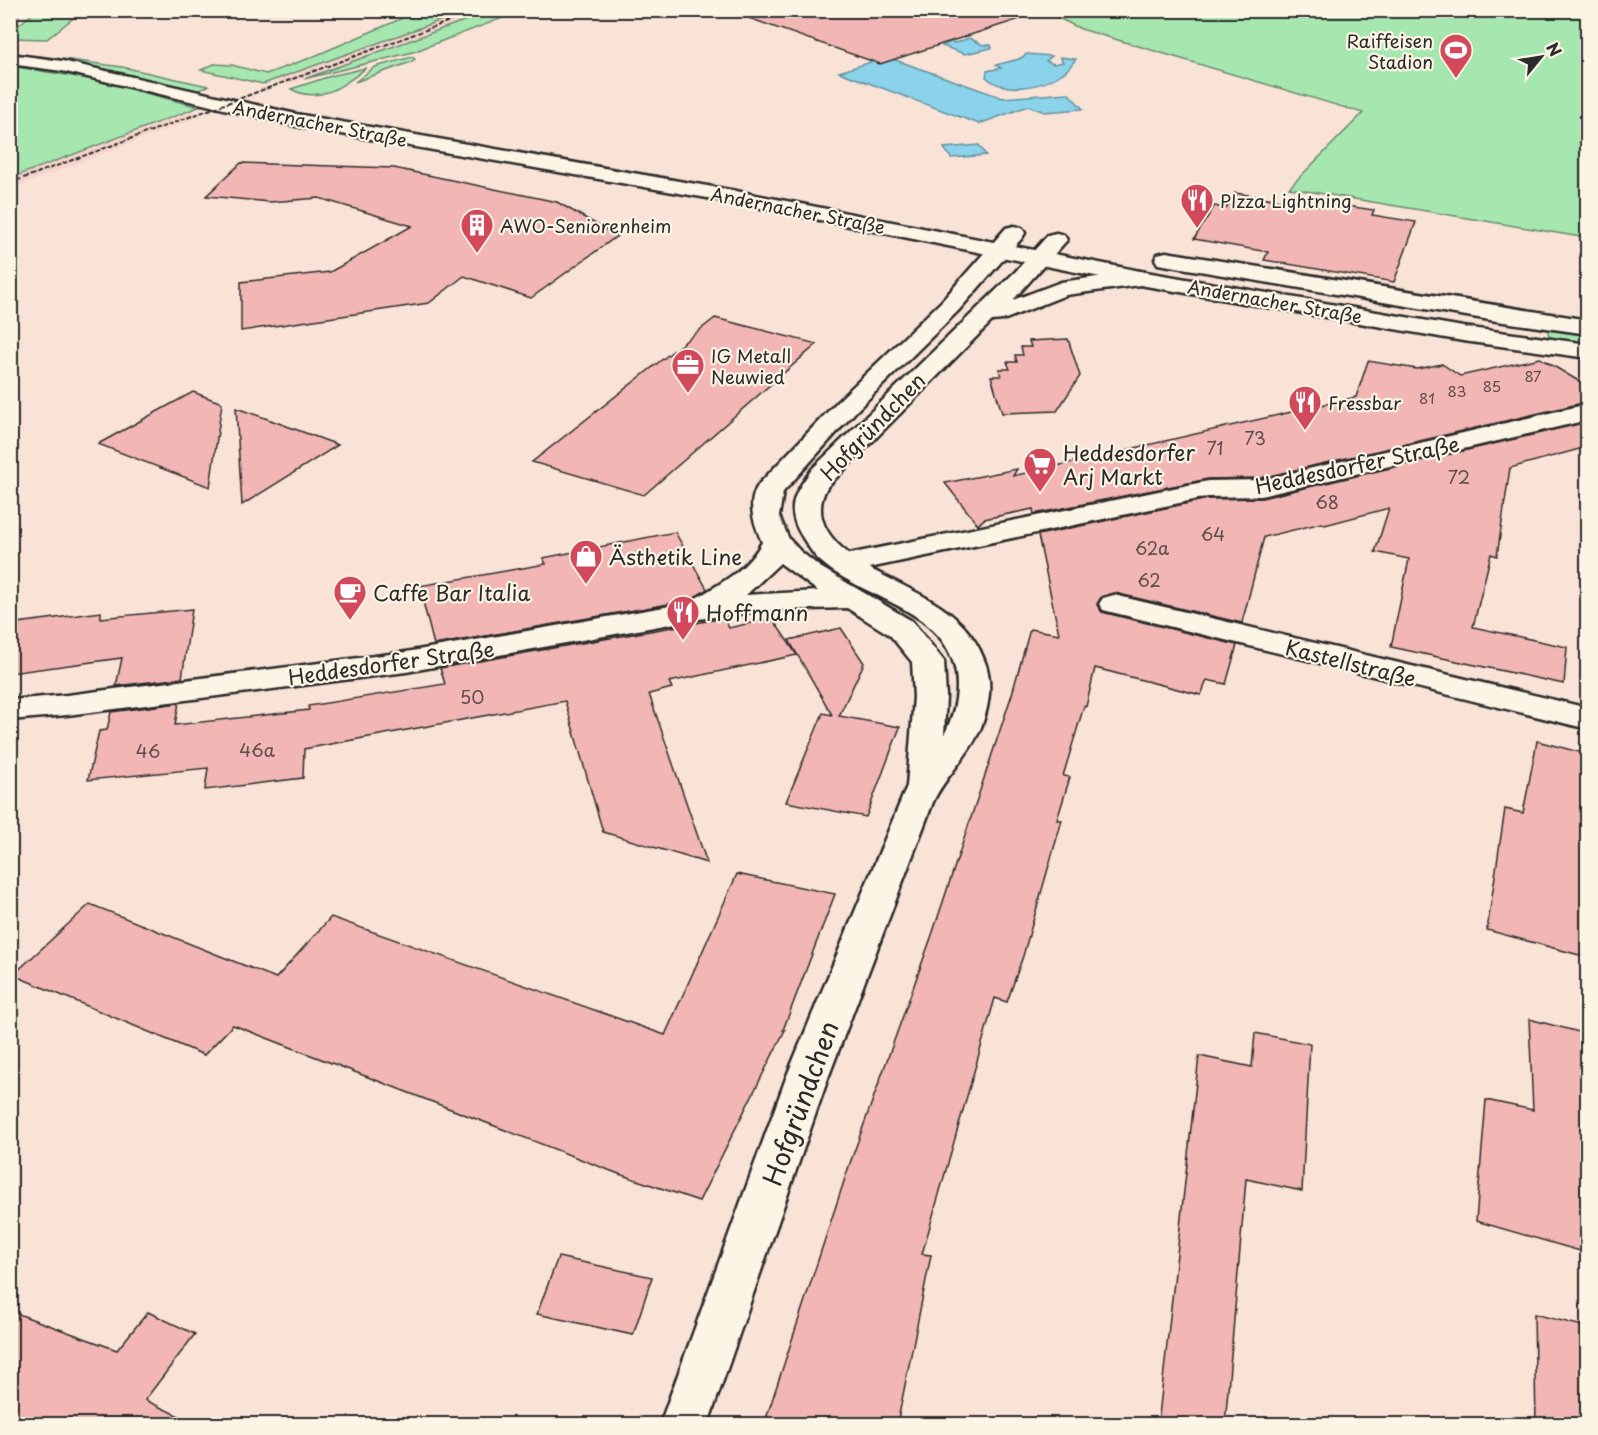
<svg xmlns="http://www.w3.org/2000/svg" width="1598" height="1435" font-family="'Playpen Sans',sans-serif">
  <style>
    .built { fill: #f7d5cc }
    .green { fill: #a6e7b0; stroke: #68896e; stroke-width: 1.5 }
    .water { fill: #8ad3eb; stroke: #64909e; stroke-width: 1.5 }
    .building { fill: #f2b6b4; stroke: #2b2b2b; stroke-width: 1.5 }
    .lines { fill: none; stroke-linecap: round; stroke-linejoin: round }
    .minor-casing { stroke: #2b2b2b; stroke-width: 5 }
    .tertiary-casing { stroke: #2b2b2b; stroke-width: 5 }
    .minor { fill: #fcf5e5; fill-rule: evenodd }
    .tertiary { fill: #fcf5e5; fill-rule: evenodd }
    .rail { stroke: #2b2b2b; stroke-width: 2; stroke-dasharray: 5 2; stroke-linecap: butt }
    .labels { text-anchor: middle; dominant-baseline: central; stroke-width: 4.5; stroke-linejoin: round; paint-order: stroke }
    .far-number-label { font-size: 15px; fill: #5d4e4d }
    .far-poi-label { font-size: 18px; fill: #2b2b2b; stroke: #fcf5e5; text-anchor: start }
    .far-street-label { font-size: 18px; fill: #2b2b2b; stroke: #fcf5e5 }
    .number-label { font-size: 18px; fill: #5d4e4d }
    .street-label { font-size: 21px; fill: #2b2b2b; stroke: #fcf5e5 }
    .poi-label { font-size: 21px; fill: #2b2b2b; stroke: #fcf5e5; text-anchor: start }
    .near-street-label { font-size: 26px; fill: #2b2b2b; stroke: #fcf5e5 }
  </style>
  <rect width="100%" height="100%" fill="#f9e2d6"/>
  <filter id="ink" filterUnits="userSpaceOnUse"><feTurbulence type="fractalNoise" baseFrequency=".0167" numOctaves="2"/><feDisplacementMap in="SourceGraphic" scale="12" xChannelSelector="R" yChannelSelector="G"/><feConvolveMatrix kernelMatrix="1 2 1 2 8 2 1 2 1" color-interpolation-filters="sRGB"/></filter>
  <g filter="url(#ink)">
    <g class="built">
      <polygon points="467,11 491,11 287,85 272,80"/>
      <polygon points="189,111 203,115 11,189 11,178"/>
    </g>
    <g class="green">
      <polygon points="36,11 36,10 82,11 47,39 11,38 11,31"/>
      <polygon points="419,11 467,11 263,84 201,70 214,64 232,65 266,74 310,58"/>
      <polygon points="491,11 521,11 413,52 304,79"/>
      <polygon points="1044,11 1587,11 1587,238 1289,188 1363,113 1081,29"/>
      <polygon points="40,56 122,67 208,86 193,93 30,58"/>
      <polygon points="412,57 415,59 411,62 355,82 375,67"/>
      <polygon points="11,66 96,80 199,107 11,178"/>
      <path d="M 366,68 C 344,85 320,105 291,89 L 331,76 Z"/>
      <polygon points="1548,330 1587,334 1587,344 1549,339"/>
    </g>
    <g class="water">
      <polygon points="969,38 983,45 991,45 992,48 965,54 942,46 951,42 955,43"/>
      <path d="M 1027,54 L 1052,56 L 1046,61 L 1054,64 L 1063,62 L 1060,57 L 1076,59 C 1072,64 1068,70 1063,73 C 1043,87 1005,95 986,77 L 987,71 L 1001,68 L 996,65 L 1019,59 Z"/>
      <polygon points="887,57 1003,98 1068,93 1083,109 1045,112 1028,106 979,124 839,72"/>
      <polygon points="979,145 986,155 951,158 944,148"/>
    </g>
    <g class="building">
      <polygon points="744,10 1022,10 1023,18 880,64 743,16"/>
      <polygon points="241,163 394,168 557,202 617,236 531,298 464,276 429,303 241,331 241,282 330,272 412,226 319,198 270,202 206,196"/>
      <polygon points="1235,193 1331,208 1333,204 1374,210 1372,215 1416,222 1394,282 1264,260 1268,252 1194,239 1214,206 1226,208"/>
      <polygon points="715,318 817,344 644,495 532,462"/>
      <polygon points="1068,339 1080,376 1057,411 1002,413 991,376 1001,376 999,369 1010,369 1007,362 1017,362 1015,355 1023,355 1021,347 1031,347 1029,341"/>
      <polygon points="1540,358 1587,386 1587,402 1261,478 1208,479 1034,514 1033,509 984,519 978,525 945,483 1017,469 1013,476 1356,397 1368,361 1417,369 1442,364 1460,376"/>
      <polygon points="193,392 222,403 210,487 98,444"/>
      <polygon points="236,408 265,418 338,445 242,505"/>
      <polygon points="1587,422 1587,447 1510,468 1497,556 1491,554 1473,627 1567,647 1564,684 1391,647 1409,559 1375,552 1389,508 1325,525 1322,523 1264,537 1242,623 1115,593 1101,597 1097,605 1102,612 1237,645 1226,684 1207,680 1201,695 1095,668 1086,707 1084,706 1063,776 1070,777 1057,820 1062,820 1023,956 1007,1002 995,998 922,1254 931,1255 897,1425 764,1425 849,1166 932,935 1012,694 1030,629 1059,634 1038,535 1208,499 1262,498"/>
      <polygon points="675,532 707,589 692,600 434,645 419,586 546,564 543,558"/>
      <polygon points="192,609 182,678 116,686 122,658 10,673 10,624 101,612 101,618"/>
      <polygon points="724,618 729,628 772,618 797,655 669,682 672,688 649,694 707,863 603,832 565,701 304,749 303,778 205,790 208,768 88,780 99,731 107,730 111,712 179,703 175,725 309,710 308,706 445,684 440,668"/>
      <polygon points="841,628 864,663 839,716 900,727 866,817 786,802 823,713 832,715 789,640"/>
      <polygon points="1537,741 1587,754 1587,912 1583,956 1487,930 1505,809 1523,813"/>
      <polygon points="737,874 835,894 783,1030 785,1030 699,1201 619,1174 233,1025 204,1055 13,975 90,904 276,978 331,917 665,1035"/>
      <polygon points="1529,1019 1587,1034 1587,1253 1476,1221 1486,1100 1533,1110"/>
      <polygon points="1255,1033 1310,1044 1302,1191 1246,1179 1225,1425 1158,1425 1199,1056 1252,1067"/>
      <polygon points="558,1257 652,1277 633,1335 537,1314"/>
      <polygon points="10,1311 117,1350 148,1312 195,1334 145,1400 198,1425 10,1425"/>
      <polygon points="1534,1314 1587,1327 1587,1425 1536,1425"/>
    </g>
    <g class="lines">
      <defs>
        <g id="minor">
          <path d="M 1014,226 L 1022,228 L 1025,233 L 1022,238 L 958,311 L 856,411 L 783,492 L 779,516 L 789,539 L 800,551 L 820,567 L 912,621 L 944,661 L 946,697 L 944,735 C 955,714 961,688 954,664 C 936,604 857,598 816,557 C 811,551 807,544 803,538 C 784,508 794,494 813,468 L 1016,271 L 1048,235 L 1056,233 L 1064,235 L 1067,240 L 1013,300 L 1061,282 L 1140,271 L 1148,273 L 1151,278 L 1148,283 L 1140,285 L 1066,295 L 1003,320 L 992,321 L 827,487 C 812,514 827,537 849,554 L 1208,481 L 1261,480 L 1588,404 L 1588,420 L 1261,496 L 1208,497 L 869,568 C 916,594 968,609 986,665 C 993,686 988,712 979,732 C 967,758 945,776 933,802 L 828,1078 L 708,1424 L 660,1424 L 786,1078 L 907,786 L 914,697 L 912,662 L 890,635 L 847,608 L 770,610 L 698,619 L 406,672 L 67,715 L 10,720 L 10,700 L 67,695 L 406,652 L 693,602 L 696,598 C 722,583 748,569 762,542 C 754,523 746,503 759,484 L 838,401 L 942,301 L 1006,228 ZM 780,563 L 818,591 L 746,595 Z"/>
          <polygon points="1114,595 1588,708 1588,729 1103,610 1099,604 1103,598"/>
        </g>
        <g id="tertiary">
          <polygon points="10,54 62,61 296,114 736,191 1140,271 1463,327 1588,344 1588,358 1463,341 1140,285 736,203 296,126 62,71 10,64"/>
          <polygon points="1166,252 1588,320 1588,334 1490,320 1158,264 1155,259 1158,254"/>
        </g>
      </defs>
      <use href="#minor" class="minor-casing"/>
      <use href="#tertiary" class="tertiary-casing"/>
      <use href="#minor" class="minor"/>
      <use href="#tertiary" class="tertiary"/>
      <g class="rail">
        <polyline points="10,22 25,10"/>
        <polyline points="10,183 480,10"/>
      </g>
    </g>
  </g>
  <defs>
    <symbol id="stadium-pin" viewBox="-11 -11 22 30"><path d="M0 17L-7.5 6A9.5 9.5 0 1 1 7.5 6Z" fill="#d1495b" stroke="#fcf5e5"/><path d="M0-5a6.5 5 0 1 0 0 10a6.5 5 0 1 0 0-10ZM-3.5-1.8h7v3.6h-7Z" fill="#fff"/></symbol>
    <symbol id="restaurant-pin" viewBox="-11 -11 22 30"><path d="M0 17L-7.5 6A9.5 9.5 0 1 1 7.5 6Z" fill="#d1495b" stroke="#fcf5e5"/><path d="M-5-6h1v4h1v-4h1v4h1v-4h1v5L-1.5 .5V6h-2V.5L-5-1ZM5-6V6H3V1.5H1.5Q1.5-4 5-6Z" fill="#fff"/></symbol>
    <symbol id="building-pin" viewBox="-11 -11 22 30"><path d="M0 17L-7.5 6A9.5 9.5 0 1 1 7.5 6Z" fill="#d1495b" stroke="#fcf5e5"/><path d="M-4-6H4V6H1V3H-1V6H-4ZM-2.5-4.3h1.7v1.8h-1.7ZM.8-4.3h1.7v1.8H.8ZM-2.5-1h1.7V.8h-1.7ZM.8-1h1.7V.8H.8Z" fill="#fff"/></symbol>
    <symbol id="office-pin" viewBox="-11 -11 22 30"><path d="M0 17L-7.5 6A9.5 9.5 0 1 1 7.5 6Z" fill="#d1495b" stroke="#fcf5e5"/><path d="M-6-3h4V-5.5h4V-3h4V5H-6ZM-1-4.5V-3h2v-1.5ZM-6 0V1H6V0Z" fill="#fff"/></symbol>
    <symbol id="supermarket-pin" viewBox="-11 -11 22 30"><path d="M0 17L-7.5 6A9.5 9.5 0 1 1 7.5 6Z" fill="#d1495b" stroke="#fcf5e5"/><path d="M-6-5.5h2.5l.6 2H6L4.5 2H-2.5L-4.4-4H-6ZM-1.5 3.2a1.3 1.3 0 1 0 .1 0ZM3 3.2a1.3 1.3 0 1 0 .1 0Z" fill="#fff"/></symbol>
    <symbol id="shop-pin" viewBox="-11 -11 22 30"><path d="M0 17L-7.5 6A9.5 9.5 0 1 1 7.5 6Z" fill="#d1495b" stroke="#fcf5e5"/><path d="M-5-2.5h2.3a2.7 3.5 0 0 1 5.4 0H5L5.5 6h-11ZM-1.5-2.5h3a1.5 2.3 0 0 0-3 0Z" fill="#fff"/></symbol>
    <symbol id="cafe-pin" viewBox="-11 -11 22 30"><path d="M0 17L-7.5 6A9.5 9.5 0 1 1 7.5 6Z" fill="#d1495b" stroke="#fcf5e5"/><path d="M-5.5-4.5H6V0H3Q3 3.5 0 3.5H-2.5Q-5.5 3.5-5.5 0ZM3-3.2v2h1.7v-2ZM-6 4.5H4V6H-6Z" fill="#fff"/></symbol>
  </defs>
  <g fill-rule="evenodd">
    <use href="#stadium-pin" x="1437" y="31" width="38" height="52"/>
    <use href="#restaurant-pin" x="1178" y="181" width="38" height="52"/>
    <use href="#building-pin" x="458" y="206" width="38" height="52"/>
    <use href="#office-pin" x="669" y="346" width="38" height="52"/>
    <use href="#restaurant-pin" x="1286" y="383" width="38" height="52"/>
    <use href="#supermarket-pin" x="1021" y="445" width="38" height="52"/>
    <use href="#shop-pin" x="567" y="537" width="38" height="52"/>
    <use href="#cafe-pin" x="331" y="573" width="38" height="52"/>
    <use href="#restaurant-pin" x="664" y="593" width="38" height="52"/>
  </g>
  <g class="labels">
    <g class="far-number-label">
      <text x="1533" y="375">87</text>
      <text x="1492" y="385">85</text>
      <text x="1457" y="390">83</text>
      <text x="1427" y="397">81</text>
    </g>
    <g class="far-poi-label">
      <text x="1433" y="40" text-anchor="end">Raiffeisen<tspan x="1433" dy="21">Stadion</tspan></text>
      <text x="1220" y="200">PIzza Lightning</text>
      <text x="500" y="225">AWO-Seniorenheim</text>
      <text x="711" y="355">IG Metall<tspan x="711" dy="21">Neuwied</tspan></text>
      <text x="1328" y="402">Fressbar</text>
    </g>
    <g class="far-street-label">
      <text transform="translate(320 123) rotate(11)">Andernacher Straße</text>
      <text transform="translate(798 210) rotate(11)">Andernacher Straße</text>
      <text transform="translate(1275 301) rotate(10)">Andernacher Straße</text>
    </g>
    <g class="number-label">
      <text x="1255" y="437">73</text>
      <text x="1215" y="447">71</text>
      <text x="1459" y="476">72</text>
      <text x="1327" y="501">68</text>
      <text x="1213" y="533">64</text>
      <text x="1152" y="547">62a</text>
      <text x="1149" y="579">62</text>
      <text x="472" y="696">50</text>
      <text x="257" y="749">46a</text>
      <text x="148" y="750">46</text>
    </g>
    <g class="street-label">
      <text transform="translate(872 426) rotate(-46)">Hofgründchen</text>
      <text transform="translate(1357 464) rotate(-12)">Heddesdorfer Straße</text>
      <text transform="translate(391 662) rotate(-8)">Heddesdorfer Straße</text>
      <text transform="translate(1351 662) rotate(14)">Kastellstraße</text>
    </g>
    <g class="poi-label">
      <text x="1063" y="452">Heddesdorfer<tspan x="1063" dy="24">Arj Markt</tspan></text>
      <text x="609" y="556">Ästhetik Line</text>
      <text x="373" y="592">Caffe Bar Italia</text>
      <text x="706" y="612">Hoffmann</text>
    </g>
    <g class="near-street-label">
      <text transform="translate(800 1103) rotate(-70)">Hofgründchen</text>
    </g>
  </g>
  <rect width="1598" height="1435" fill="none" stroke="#fcf5e5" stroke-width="36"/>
  <rect x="18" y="18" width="1562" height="1399" fill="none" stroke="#2b2b2b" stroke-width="2" filter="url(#ink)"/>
  <g transform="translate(1541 57) rotate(60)" stroke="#fcf5e5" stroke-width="4.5" paint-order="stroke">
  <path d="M0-4.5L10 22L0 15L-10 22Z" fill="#2b2b2b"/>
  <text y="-9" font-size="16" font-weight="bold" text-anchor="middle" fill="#2b2b2b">N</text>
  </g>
</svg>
